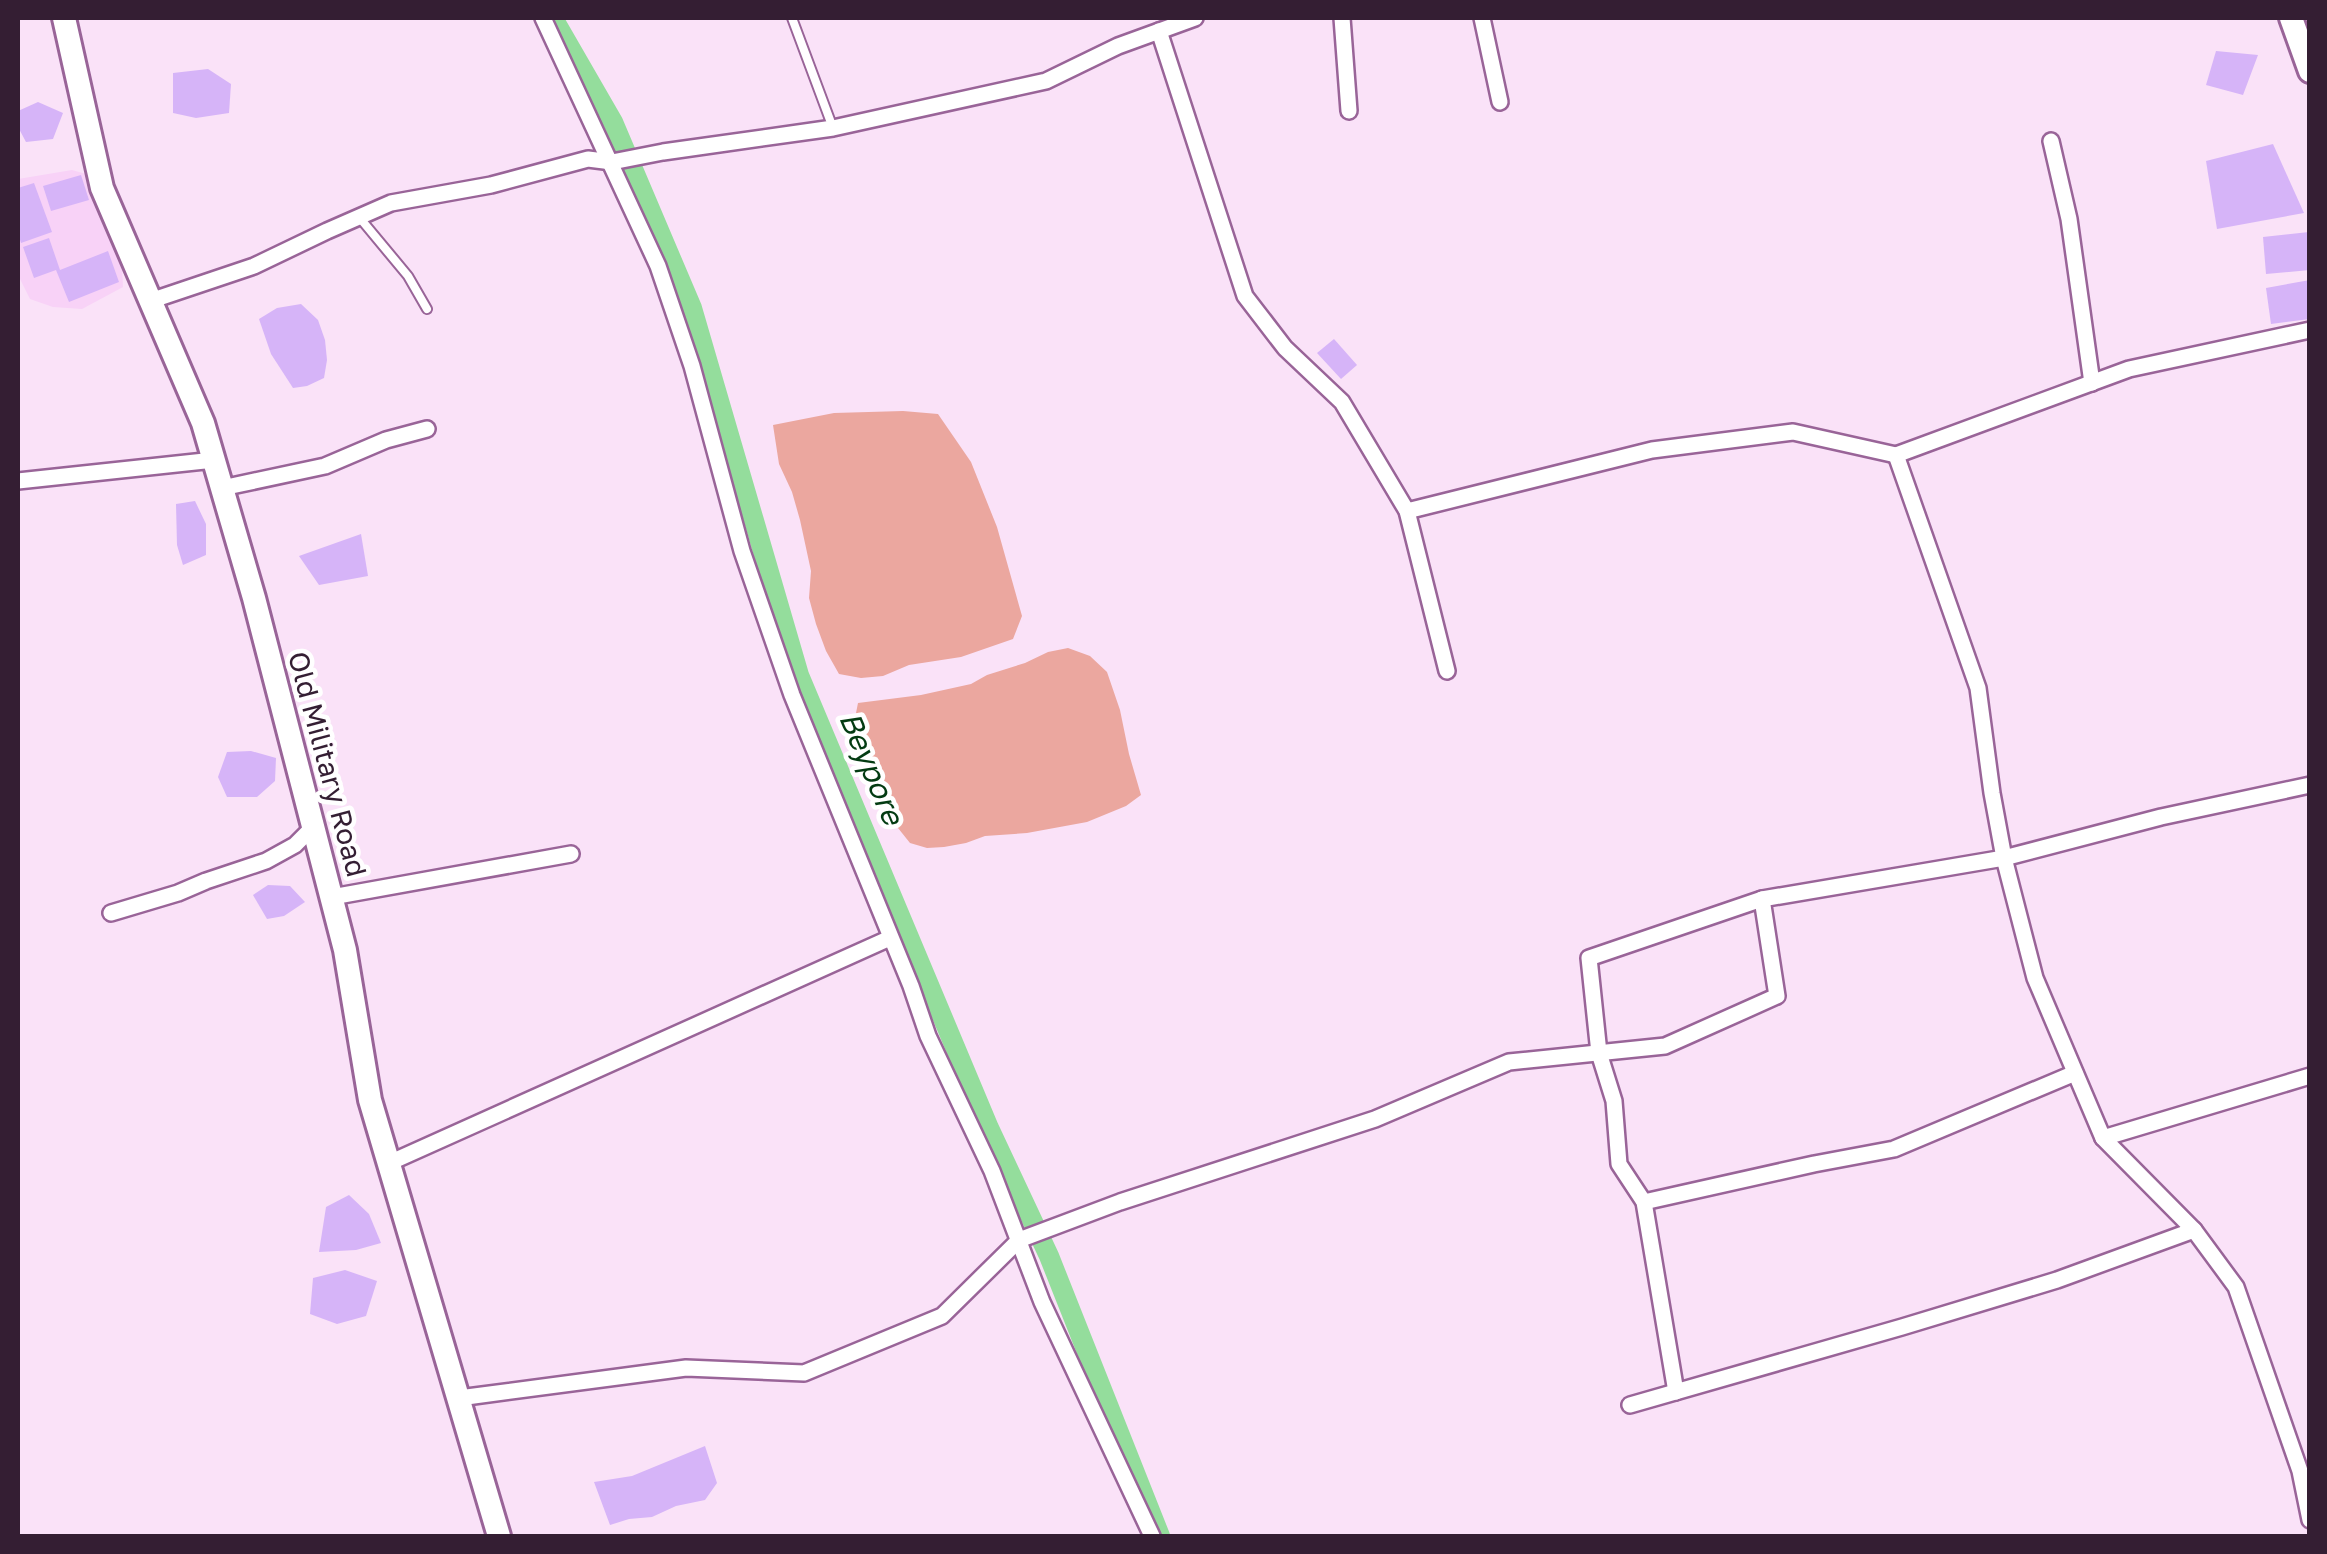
<svg xmlns="http://www.w3.org/2000/svg" width="2327" height="1554" font-family="'Golos Text',sans-serif">
  <style>
    .built { fill: #f8d2f7 }
    .green { fill: #eba79f }
    .lines { fill: none; stroke-linecap: round; stroke-linejoin: round }
    .canal { stroke: #94dd9c; stroke-width: 20 }
    .building { fill: #d6b4f8 }
    .lane-casing { stroke: #996498; stroke-width: 12 }
    .street-casing { stroke: #996498; stroke-width: 20 }
    .secondary-casing { stroke: #996498; stroke-width: 28 }
    .lane { stroke: #fff; stroke-width: 8 }
    .street { stroke: #fff; stroke-width: 15 }
    .secondary { stroke: #fff; stroke-width: 22 }
    .labels { text-anchor: middle; dominant-baseline: central; stroke-width: 9; stroke-linejoin: round; paint-order: stroke }
    .street-label { font-size: 28px; fill: #341e33; stroke: #fff }
    .water-label { font-size: 30px; font-style: italic; fill: #033b12; stroke: #fff }
  </style>
  <rect width="100%" height="100%" fill="#fae2f8"/>
  <polygon class="built" points="72,170 86,174 116,239 122,266 123,287 82,309 53,307 30,299 18,275 18,179"/>
  <g class="green">
    <polygon points="903,411 938,414 971,462 997,527 1022,616 1013,639 961,657 909,665 883,676 861,678 839,674 826,651 816,624 809,598 811,571 800,520 792,492 779,464 773,425 834,413"/>
    <polygon points="1068,648 1090,656 1107,672 1120,710 1129,754 1141,795 1126,806 1087,822 1027,833 985,836 966,843 944,847 927,848 910,843 878,803 853,728 858,703 921,695 971,684 987,675 1025,663 1048,652"/>
  </g>
  <g class="lines">
    <polyline class="canal" points="553,18 613,122 692,308 799,675 989,1128 1049,1256 1160,1536"/>
  </g>
  <g class="building">
    <polygon points="2216,51 2258,55 2243,95 2206,85"/>
    <polygon points="208,69 231,84 229,113 196,118 173,113 173,73"/>
    <polygon points="38,102 63,113 53,139 26,142 18,127 18,111"/>
    <polygon points="2273,144 2304,213 2217,229 2206,161"/>
    <polygon points="81,175 89,200 51,211 43,186"/>
    <polygon points="34,183 52,232 21,243 18,233 18,188"/>
    <polygon points="2309,232 2310,270 2266,274 2263,237"/>
    <polygon points="49,238 60,270 108,251 119,282 69,302 56,270 34,278 23,247"/>
    <polygon points="2310,280 2310,319 2271,324 2266,288"/>
    <polygon points="301,304 318,320 325,340 327,360 324,378 307,386 293,388 271,354 259,319 277,308"/>
    <polygon points="1334,339 1357,365 1341,379 1317,353"/>
    <polygon points="195,501 206,524 206,555 183,565 177,545 176,504"/>
    <polygon points="361,534 368,576 319,585 299,556"/>
    <polygon points="251,751 276,758 275,781 257,797 227,797 218,777 227,752"/>
    <polygon points="268,885 290,886 305,902 284,916 267,919 253,895"/>
    <polygon points="349,1195 369,1214 381,1243 356,1250 319,1252 326,1207"/>
    <polygon points="345,1270 377,1281 366,1316 337,1324 310,1314 313,1278"/>
    <polygon points="705,1446 717,1483 705,1500 676,1506 652,1517 629,1519 610,1525 594,1482 632,1476"/>
  </g>
  <g class="lines">
    <defs>
      <g id="lane">
        <polyline points="792,18 833,128"/>
        <polyline points="359,217 408,276 427,309"/>
      </g>
      <g id="street">
        <polyline points="543,18 658,266 692,366 742,551 792,695 911,986 928,1036 992,1171 1042,1302 1152,1536"/>
        <polyline points="1342,18 1349,111"/>
        <polyline points="1482,18 1500,102"/>
        <polyline points="1159,31 1245,296 1285,348 1342,402 1407,511 1447,671"/>
        <polyline points="2051,141 2069,219 2092,383"/>
        <polyline points="150,301 254,266 327,231 391,203 491,185 588,159 612,162 663,152 833,128 1046,81 1118,46 1195,18"/>
        <polyline points="2310,330 2129,369 1896,455 1978,688 1992,793 2004,858 2035,978 2103,1138 2310,1076"/>
        <polyline points="18,481 214,460"/>
        <polyline points="222,488 325,466 386,440 427,429"/>
        <polyline points="1407,511 1652,450 1793,432 1896,455"/>
        <polyline points="332,897 571,854"/>
        <polyline points="111,913 178,893 206,881 266,861 295,845 313,827"/>
        <polyline points="389,1163 890,938"/>
        <polyline points="1644,1202 1814,1164 1894,1149 2075,1073"/>
        <polyline points="2194,1230 2236,1287 2300,1471 2310,1520"/>
        <polyline points="1676,1392 1644,1202 1619,1164 1614,1101 1599,1053 1589,958 1762,899"/>
        <polyline points="459,1398 686,1368 804,1373 942,1316 1019,1240 1120,1202 1375,1119 1509,1062 1665,1046 1777,996 1762,899 2004,858 2161,817 2310,785"/>
        <polyline points="1630,1405 1902,1327 2057,1280 2194,1230 2103,1138"/>
      </g>
      <g id="secondary">
        <polyline points="64,18 102,188 203,423 254,598 345,950 370,1100 499,1536"/>
        <polyline points="2291,18 2310,71"/>
      </g>
    </defs>
    <use href="#lane" class="lane-casing"/>
    <use href="#street" class="street-casing"/>
    <use href="#secondary" class="secondary-casing"/>
    <use href="#lane" class="lane"/>
    <use href="#street" class="street"/>
    <use href="#secondary" class="secondary"/>
  </g>
  <g class="labels">
    <g class="street-label">
      <text transform="translate(328 764) rotate(75)">Old Military Road</text>
    </g>
    <g class="water-label">
      <text transform="translate(872 768) rotate(67)">Beypore</text>
    </g>
  </g>
  <rect width="2327" height="1554" fill="none" stroke="#341e33" stroke-width="40"/>
</svg>
